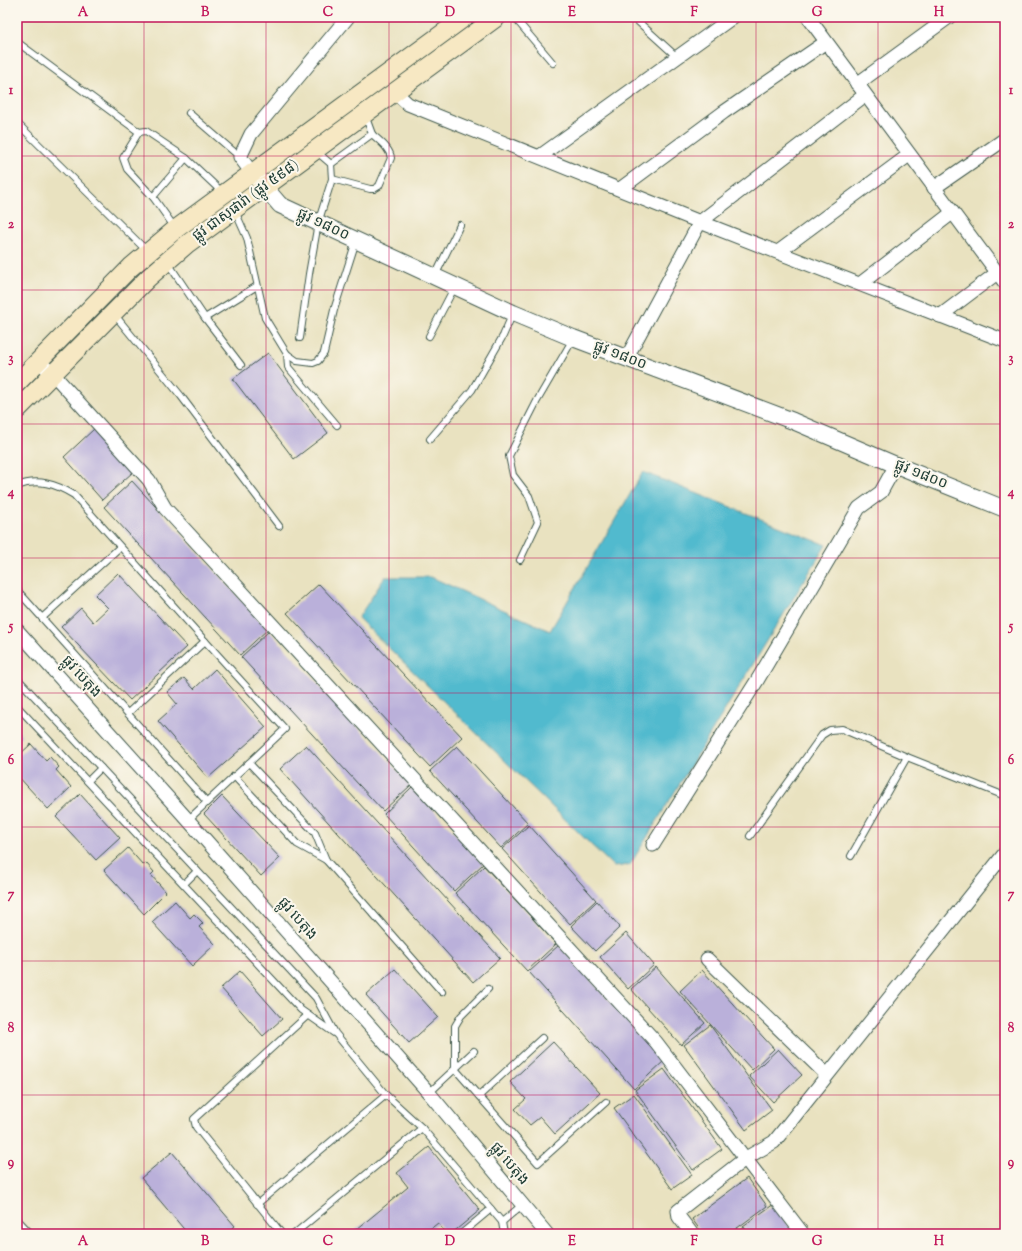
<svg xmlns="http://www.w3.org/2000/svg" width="1022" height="1251" font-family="'Sorts Mill Goudy','Noto Sans Khmer',serif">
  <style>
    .water { fill: #51bace; stroke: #387c81 }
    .building { fill: #bab0da }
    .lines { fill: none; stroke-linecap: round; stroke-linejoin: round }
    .service-casing { stroke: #3d5649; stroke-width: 8 }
    .minor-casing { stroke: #3d5649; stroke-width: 15 }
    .tertiary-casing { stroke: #3d5649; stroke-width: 18 }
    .secondary-casing { stroke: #3d5649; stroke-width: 20 }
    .service { stroke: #fff; stroke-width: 6 }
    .minor { stroke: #fff; stroke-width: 13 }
    .tertiary { stroke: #fff; stroke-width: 16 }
    .secondary { stroke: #f7e8c3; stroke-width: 18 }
    .grid { fill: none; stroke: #c2185b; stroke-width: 1; stroke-opacity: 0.55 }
    .labels { text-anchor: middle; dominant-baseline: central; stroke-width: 4; stroke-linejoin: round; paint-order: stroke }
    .street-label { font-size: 15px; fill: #1f3d34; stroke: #fbf7ec }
    .neatline { fill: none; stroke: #c2185b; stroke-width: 1.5 }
    .grid-label { font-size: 13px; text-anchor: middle; font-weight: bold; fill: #c2185b }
  </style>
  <rect width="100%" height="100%" fill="#fbf7ec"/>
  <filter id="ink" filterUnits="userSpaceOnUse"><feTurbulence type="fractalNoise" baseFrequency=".025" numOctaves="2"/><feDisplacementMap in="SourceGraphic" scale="8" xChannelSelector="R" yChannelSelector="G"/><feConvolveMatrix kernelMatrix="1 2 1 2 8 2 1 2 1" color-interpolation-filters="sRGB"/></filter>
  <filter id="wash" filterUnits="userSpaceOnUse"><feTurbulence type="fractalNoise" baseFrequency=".012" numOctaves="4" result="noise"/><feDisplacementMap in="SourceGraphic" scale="16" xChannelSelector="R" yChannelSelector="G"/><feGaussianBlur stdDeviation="0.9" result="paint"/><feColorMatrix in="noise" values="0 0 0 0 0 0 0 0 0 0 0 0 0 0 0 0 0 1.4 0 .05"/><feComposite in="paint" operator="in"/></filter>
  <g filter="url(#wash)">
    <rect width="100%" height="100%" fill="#e9e2c0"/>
    <polygon class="water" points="643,472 826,545 630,865 614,867 358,618 385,577 431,577 550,631"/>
    <g id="blocks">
      <g class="building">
        <polygon points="268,353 328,433 294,459 233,379"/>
        <polygon points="94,429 133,472 102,500 64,457"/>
        <polygon points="132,481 268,629 240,655 104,507"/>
        <polygon points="118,573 187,647 130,700 61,627 81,608 93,622 108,608 95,595"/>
        <polygon points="319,584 462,737 430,767 287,613"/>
        <polygon points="269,631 411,785 383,811 241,657"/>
        <polygon points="215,669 266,727 208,778 158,721 177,704 167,692 184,678 194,689"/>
        <polygon points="17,730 22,736 17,741"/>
        <polygon points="31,744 46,761 50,757 59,767 56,770 71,787 48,809 17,775 17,757"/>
        <polygon points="306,745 500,958 473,982 280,769"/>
        <polygon points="457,746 528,823 501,848 430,771"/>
        <polygon points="412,787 483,864 454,891 384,814"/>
        <polygon points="80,794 120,838 96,860 56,817"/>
        <polygon points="222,796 280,858 261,876 204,814"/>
        <polygon points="529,825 596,900 570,924 502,849"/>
        <polygon points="128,848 143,865 146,863 154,872 151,875 166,892 144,914 104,870"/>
        <polygon points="484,866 556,944 527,971 455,893"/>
        <polygon points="175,901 190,918 194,914 203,923 199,927 215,944 192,966 152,922"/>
        <polygon points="597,901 620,927 595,951 571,926"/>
        <polygon points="626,933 654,965 628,989 600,957"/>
        <polygon points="559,945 664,1061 634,1089 529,972"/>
        <polygon points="656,967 705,1023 681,1045 631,989"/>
        <polygon points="395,969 438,1017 409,1043 366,995"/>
        <polygon points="702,970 774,1049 752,1070 680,991"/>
        <polygon points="240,971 282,1019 263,1036 221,988"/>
        <polygon points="710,1025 772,1110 746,1130 684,1045"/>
        <polygon points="553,1042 600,1093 555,1134 540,1117 530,1125 515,1109 526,1099 510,1082"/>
        <polygon points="778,1049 802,1075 773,1102 749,1076"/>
        <polygon points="664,1069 722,1149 693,1170 635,1090"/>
        <polygon points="634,1094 692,1175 672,1189 614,1108"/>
        <polygon points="429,1147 480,1210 451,1234 446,1234 438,1223 424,1234 351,1234 408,1187 397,1173"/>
        <polygon points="172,1152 235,1226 226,1234 188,1234 141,1178"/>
        <polygon points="747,1178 767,1206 729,1234 703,1234 692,1219"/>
        <polygon points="774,1204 795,1234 749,1234 743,1226"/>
        <polygon points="743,1228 748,1234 734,1234"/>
      </g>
    </g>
  </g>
  <g filter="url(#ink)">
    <use href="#blocks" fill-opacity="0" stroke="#3d5649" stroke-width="1"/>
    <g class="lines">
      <defs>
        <g id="service">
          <polyline points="514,17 553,63"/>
          <polyline points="633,17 677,57"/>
          <polyline points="17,42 139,132 146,131 186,158 222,192"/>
          <polyline points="189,113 240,157"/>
          <polyline points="17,123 147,251"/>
          <polyline points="139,132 123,158 127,169 153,197"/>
          <polyline points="331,164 372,134 365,115"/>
          <path d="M 332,179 L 370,189 L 374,189 L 379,186 L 391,158 C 390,148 379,141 372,134"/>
          <polyline points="235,211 247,238 265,318 287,354 297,361 313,363 318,361 324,353 334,310 356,241"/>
          <polyline points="175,228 153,197 186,158"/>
          <polyline points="168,263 205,318 241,365"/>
          <polyline points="435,276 460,225"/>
          <polyline points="114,314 181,396 279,526"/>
          <polyline points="205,318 257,286"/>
          <polyline points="429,336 454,288"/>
          <polyline points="300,338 309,274 318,223 332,179 331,164 317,152"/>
          <polyline points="287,354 288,367 337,425"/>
          <polyline points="430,439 472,390 503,336 513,313"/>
          <path d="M 17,486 C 38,478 56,484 74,495 L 205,641 L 128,713"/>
          <polyline points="520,560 538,522 529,496 513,475 509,456 537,401 573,339"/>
          <polyline points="17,590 207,802"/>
          <polyline points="42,618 120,547"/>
          <polyline points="17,678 316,998 335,1033 386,1095 422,1128 502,1222 522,1205"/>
          <polyline points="17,706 301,1010 334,1033"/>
          <polyline points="249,763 315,833 326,860 442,992"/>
          <polyline points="234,776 297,844 326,860"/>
          <polyline points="88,781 101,768"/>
          <polyline points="188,820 285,729 205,641"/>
          <polyline points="750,836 822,735 830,730 842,729 907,757 1005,796"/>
          <polyline points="851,856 907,757"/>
          <polyline points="184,884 197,871"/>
          <polyline points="488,989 461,1016 455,1026 455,1069 538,1163 606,1102"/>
          <polyline points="429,1093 474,1051"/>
          <polyline points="479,1096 542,1038"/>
          <polyline points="257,1204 386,1095"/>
          <polyline points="17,1219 31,1234"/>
          <polyline points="502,1222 504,1234"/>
          <polyline points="282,1234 196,1127 194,1119 308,1015"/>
          <polyline points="294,1234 422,1128"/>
          <polyline points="461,1234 491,1209"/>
        </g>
        <g id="minor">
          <polyline points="808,17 1005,283"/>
          <polyline points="857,84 949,17"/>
          <polyline points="395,92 408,104 700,222 1005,341"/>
          <polyline points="540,156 733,17"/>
          <polyline points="252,173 240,157 251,134 348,17"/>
          <polyline points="934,188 1005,139"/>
          <polyline points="620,189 724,112 826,42"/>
          <polyline points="778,252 909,155"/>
          <polyline points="860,284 952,213"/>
          <polyline points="940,316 997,273"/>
          <polyline points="626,359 700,222 865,95"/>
          <polyline points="38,361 53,374 149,480 165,508 656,1042 803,1234"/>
          <polyline points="17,630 188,820 429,1093 547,1234"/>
          <polyline points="653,845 758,679 859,508 881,492 896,465"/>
          <polyline points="707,959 827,1075"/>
          <polyline points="692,1234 679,1217 678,1211 746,1158 774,1142 1005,853"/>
        </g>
        <polyline id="tertiary" points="256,177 280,205 513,313 573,338 793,421 896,465 1005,509"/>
        <g id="secondary">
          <polyline points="17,383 131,267 176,229 465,17"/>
          <polyline points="17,410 148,278 187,244 497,17"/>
        </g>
      </defs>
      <use href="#service" class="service-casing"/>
      <use href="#minor" class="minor-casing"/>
      <use href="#tertiary" class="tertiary-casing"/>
      <use href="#secondary" class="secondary-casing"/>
      <use href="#service" class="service"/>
      <use href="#minor" class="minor"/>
      <use href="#tertiary" class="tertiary"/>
      <use href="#secondary" class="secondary"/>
    </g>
  </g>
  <path class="grid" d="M 144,17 L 144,1234M 266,17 L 266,1234M 389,17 L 389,1234M 511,17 L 511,1234M 633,17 L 633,1234M 756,17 L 756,1234M 878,17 L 878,1234M 17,156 L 1005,156M 17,290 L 1005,290M 17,424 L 1005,424M 17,558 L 1005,558M 17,693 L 1005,693M 17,827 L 1005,827M 17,961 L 1005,961M 17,1095 L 1005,1095"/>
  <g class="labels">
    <g class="street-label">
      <text transform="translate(246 201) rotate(-36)">ផ្លូវ ជាសុផារ៉ា (ផ្លូវ ៥៩៨)</text>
      <text transform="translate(323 225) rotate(25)">ផ្លូវ ១៨០០</text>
      <text transform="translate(620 356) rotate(21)">ផ្លូវ ១៨០០</text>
      <text transform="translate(921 475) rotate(22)">ផ្លូវ ១៨០០</text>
      <text transform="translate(81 677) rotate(48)">ផ្លូវ បេតុង</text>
      <text transform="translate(297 919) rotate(49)">ផ្លូវ បេតុង</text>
      <text transform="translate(509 1164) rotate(50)">ផ្លូវ បេតុង</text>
    </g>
  </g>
  <rect width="1022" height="1251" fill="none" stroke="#fbf7ec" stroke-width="44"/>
  <rect x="22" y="22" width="978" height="1207" class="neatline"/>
  <g class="grid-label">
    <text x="83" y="16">A</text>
    <text x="205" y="16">B</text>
    <text x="328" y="16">C</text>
    <text x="450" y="16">D</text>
    <text x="572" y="16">E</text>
    <text x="694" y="16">F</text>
    <text x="817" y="16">G</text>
    <text x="939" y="16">H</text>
    <text x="11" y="94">1</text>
    <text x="1011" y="94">1</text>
    <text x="11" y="228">2</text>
    <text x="1011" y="228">2</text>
    <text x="11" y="362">3</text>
    <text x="1011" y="362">3</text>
    <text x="11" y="496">4</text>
    <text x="1011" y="496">4</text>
    <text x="11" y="630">5</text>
    <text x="1011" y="630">5</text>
    <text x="11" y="764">6</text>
    <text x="1011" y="764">6</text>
    <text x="11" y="898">7</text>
    <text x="1011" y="898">7</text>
    <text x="11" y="1032">8</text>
    <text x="1011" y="1032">8</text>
    <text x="11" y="1166">9</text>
    <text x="1011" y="1166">9</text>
    <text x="83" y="1245">A</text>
    <text x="205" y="1245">B</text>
    <text x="328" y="1245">C</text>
    <text x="450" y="1245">D</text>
    <text x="572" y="1245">E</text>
    <text x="694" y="1245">F</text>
    <text x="817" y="1245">G</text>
    <text x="939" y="1245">H</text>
  </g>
</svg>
